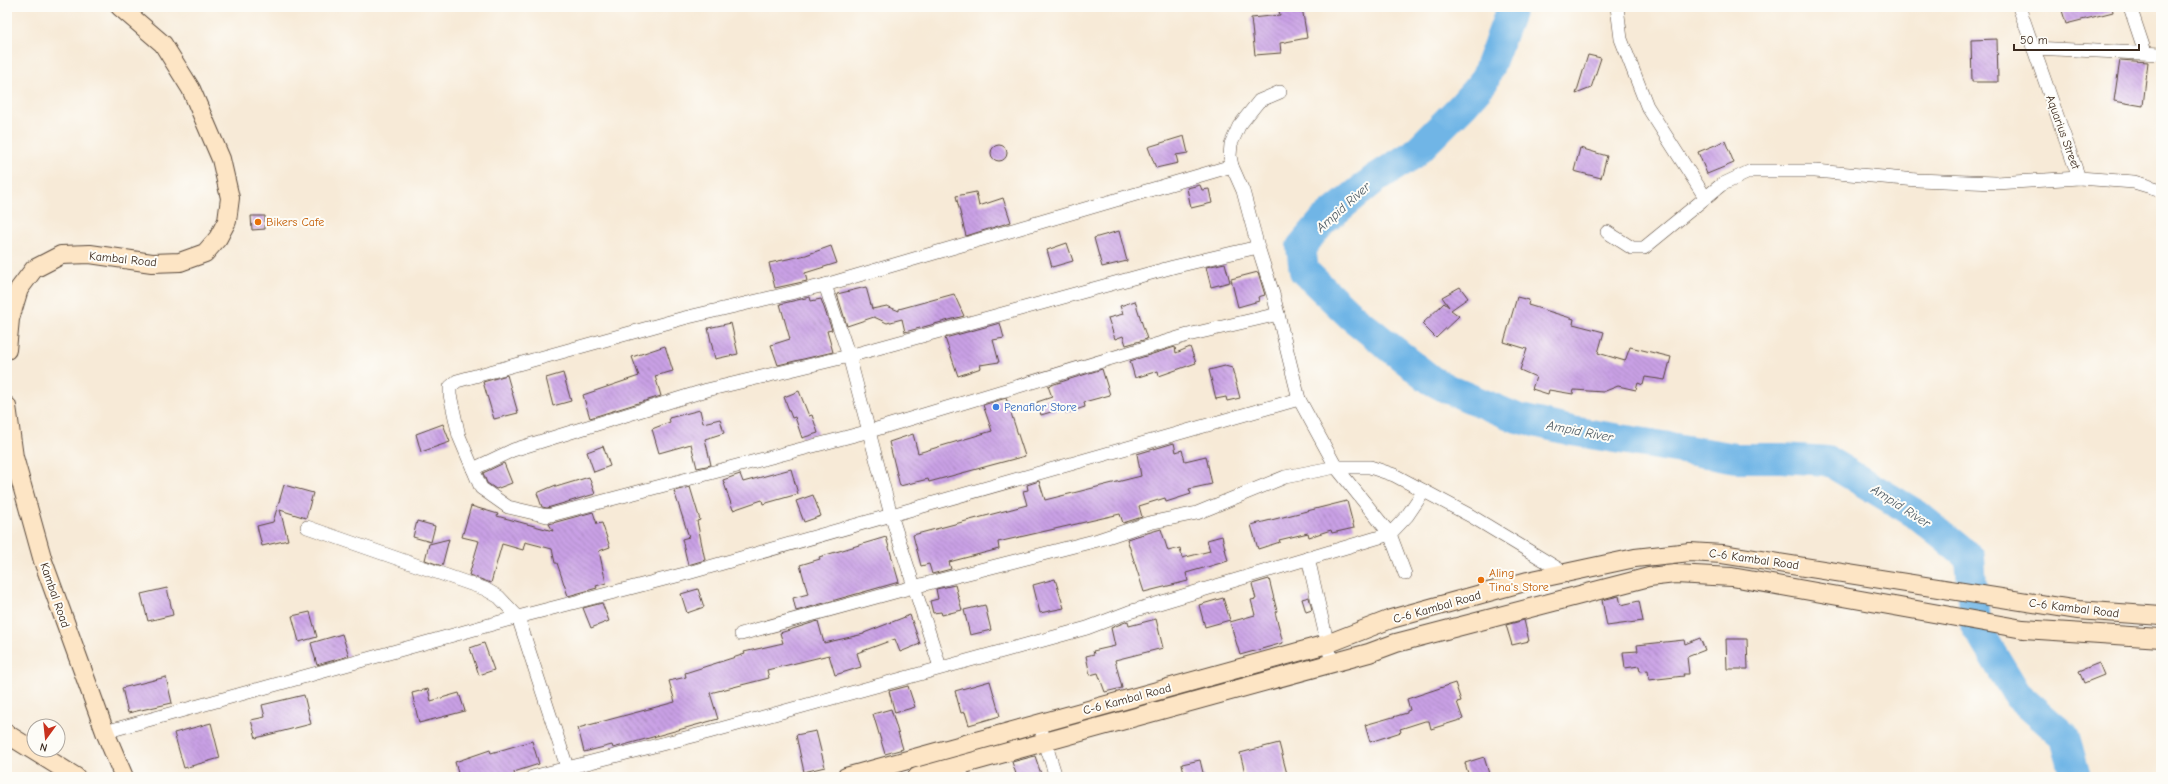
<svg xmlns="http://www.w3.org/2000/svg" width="2168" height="784" font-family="'Comic Neue',sans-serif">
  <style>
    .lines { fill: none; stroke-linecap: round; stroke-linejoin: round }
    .river { stroke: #70b5e6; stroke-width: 30 }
    .building { fill: url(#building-back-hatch) }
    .street-casing { stroke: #57473a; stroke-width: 14 }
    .secondary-casing { stroke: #57473a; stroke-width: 20 }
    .street { stroke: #fff; stroke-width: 13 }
    .secondary { stroke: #fde5c5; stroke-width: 18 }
    .food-dot { fill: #e8710a; stroke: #fdfcf7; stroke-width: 1.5 }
    .shop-dot { fill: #3f7fe0; stroke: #fdfcf7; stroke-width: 1.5 }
    .labels { text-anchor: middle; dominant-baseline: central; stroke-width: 4; stroke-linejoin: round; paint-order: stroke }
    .street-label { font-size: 12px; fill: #3b2a1e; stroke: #fdfcf7 }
    .food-label { font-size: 12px; fill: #c56008; stroke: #fdfcf7; text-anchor: start }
    .shop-label { font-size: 12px; fill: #366cbe; stroke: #fdfcf7; text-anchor: start }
    .water-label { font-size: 13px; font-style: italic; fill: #4e5b64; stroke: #fdfcf7 }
  </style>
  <defs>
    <pattern id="building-back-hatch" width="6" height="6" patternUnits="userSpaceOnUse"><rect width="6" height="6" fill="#c9a0e5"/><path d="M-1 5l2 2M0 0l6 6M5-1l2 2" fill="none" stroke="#a483b9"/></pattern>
  </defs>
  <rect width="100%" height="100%" fill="#fdfcf7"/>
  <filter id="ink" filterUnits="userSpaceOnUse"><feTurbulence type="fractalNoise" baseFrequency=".025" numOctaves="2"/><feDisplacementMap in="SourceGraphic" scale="8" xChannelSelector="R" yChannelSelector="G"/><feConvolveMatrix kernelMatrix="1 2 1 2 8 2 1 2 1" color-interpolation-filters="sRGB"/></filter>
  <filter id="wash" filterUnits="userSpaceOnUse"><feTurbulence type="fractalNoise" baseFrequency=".012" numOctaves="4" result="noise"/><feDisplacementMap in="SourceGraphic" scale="16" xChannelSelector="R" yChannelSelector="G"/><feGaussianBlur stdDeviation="0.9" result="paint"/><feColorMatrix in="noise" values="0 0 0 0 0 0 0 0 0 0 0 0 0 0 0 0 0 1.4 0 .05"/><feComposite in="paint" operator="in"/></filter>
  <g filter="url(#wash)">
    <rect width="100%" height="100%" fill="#f7ead7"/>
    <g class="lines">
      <polyline class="river" points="1512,7 1484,81 1463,105 1414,154 1376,178 1323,221 1301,247 1304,271 1351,316 1431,380 1448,389 1517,418 1572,431 1736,458 1782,458 1828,461 1916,514 1970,558 1975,625 2018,696 2065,737 2076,777"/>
    </g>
    <g id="blocks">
      <g class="building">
        <polygon points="1278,7 1302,7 1307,38 1280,43 1281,53 1255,55 1251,18 1280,15"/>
        <polygon points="2061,7 2112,7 2113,12 2066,24"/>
        <polygon points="1997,39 1998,82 1972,82 1971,40"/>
        <polygon points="1588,55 1601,58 1591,88 1576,94"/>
        <polygon points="2120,60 2148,62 2143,106 2114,101"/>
        <polygon points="1184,136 1188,153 1176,155 1178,163 1156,168 1148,147"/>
        <polygon points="1725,141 1734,163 1707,174 1698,152"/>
        <circle cx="999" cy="153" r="8"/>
        <polygon points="1580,148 1607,156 1601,178 1574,171"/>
        <polygon points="1200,185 1202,190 1209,189 1212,203 1191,208 1187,188"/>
        <polygon points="976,192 979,206 1003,198 1011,222 966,236 956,196"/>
        <polygon points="251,216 265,216 265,229 252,230"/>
        <polygon points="1119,231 1127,261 1102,267 1094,238"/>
        <polygon points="1067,243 1073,261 1052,267 1047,250"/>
        <polygon points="831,246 837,263 805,273 807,281 775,288 769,263 806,255"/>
        <polygon points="1225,263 1230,282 1211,287 1206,267"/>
        <polygon points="1258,272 1265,295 1258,297 1259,301 1238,307 1231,279"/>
        <polygon points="866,287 872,309 887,306 899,311 899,309 954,294 964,316 905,332 902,319 887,323 874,317 847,326 837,294"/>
        <polygon points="1460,287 1468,298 1451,310 1459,316 1436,338 1422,324 1444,303 1449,307 1442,297"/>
        <polygon points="810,297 811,301 821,299 832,330 827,331 833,352 778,365 771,345 790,339 780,304"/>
        <polygon points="1517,297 1529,300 1528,305 1574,319 1573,324 1604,332 1598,353 1625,361 1630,347 1671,357 1665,380 1645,377 1643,385 1638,383 1636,390 1618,386 1603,392 1574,390 1573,394 1549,390 1548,394 1532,389 1536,377 1520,370 1527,349 1504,342"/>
        <polygon points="1135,301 1147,339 1126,345 1123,336 1115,339 1108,318 1123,314 1120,306"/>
        <polygon points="731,323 738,354 715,359 708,328"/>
        <polygon points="1000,323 1004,338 993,340 999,362 980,365 981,368 958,376 945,338"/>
        <polygon points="665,346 673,371 655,376 661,396 590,418 583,395 639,376 632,357"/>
        <polygon points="1175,347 1176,353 1190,347 1196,363 1159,376 1158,371 1135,378 1130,361"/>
        <polygon points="1225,366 1232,368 1240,398 1227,401 1226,397 1216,399 1209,370"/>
        <polygon points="1102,369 1110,395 1084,402 1085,407 1066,413 1064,408 1041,415 1037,402 1052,397 1048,386"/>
        <polygon points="563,373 571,401 553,406 546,378"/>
        <polygon points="507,375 518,413 494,419 483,382"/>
        <polygon points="799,391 809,416 812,415 818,433 802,438 795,417 792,418 784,397"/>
        <polygon points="1006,398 1025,456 929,482 928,479 900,486 889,442 913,434 918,453 992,431 983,405"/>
        <polygon points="700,410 703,423 720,419 724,433 705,439 711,465 697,468 691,444 659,453 652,429 670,422 669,418"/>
        <polygon points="443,424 450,442 421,452 416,434"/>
        <polygon points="1174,443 1176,452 1182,450 1185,461 1206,456 1212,484 1189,489 1191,494 1166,502 1165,498 1139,506 1142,517 1123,523 1120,514 998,542 999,549 949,562 951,569 932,574 929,564 921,566 913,535 1027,505 1023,491 1028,490 1027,485 1039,481 1045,500 1141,476 1137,454"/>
        <polygon points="603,446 610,466 594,472 587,452"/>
        <polygon points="504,463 512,483 496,489 487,483 483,473"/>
        <polygon points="791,469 798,494 763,504 762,500 733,510 723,480 740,474 743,482"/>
        <polygon points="589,477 595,494 547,508 542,507 537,493 556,485 556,487"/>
        <polygon points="284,485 313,493 306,518 280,510 288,540 262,546 257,526 273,522"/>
        <polygon points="690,487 700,520 697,521 705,560 688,565 682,539 689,537 674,491"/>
        <polygon points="813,495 821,516 804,522 796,501"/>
        <polygon points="1347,501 1354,528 1332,533 1331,530 1309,537 1308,533 1279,540 1280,542 1258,549 1251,525"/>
        <polygon points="471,506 498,514 497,516 553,531 549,524 593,512 597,524 602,523 610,547 599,551 606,583 596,586 597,588 568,596 557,563 555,563 552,549 525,542 523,550 502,544 491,583 469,575 479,541 462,537"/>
        <polygon points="417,521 435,526 431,542 413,537"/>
        <polygon points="1161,529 1168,551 1180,548 1182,558 1210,551 1207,540 1222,536 1228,561 1186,573 1188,581 1144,592 1127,539"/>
        <polygon points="886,537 899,582 796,611 793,598 808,594 800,565 820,559 819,557"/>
        <polygon points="449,539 442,566 425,560 429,544"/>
        <polygon points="1055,579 1064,608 1040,613 1033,585"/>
        <polygon points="1269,579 1277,611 1275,612 1283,643 1240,655 1230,622 1255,615 1251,600 1256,599 1252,584"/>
        <polygon points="955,585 962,610 942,615 941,612 933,613 930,601 938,599 936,589"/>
        <polygon points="167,588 173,615 148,621 141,594"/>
        <polygon points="698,589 704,607 687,613 681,594"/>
        <polygon points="1619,596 1621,605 1639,601 1643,621 1607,626 1602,600"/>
        <polygon points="1309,597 1312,610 1306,612 1302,599"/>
        <polygon points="1223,598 1230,620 1205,627 1199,605"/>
        <polygon points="602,603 609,621 591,628 583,608"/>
        <polygon points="985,605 991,630 970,635 964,610"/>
        <polygon points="310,612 317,637 299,642 292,616"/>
        <polygon points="910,615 920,644 900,652 895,639 857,653 861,667 835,675 829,655 767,670 769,678 710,693 718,719 613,748 612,745 584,752 578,728 675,702 669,681 686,677 685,673 745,654 744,652 783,643 780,633 818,621 824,643 864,634 864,633"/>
        <polygon points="1156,619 1163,648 1115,660 1122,688 1105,692 1098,673 1090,675 1086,656 1094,654 1093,651 1115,646 1111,628 1128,621 1129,626"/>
        <polygon points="1524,620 1529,641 1512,645 1506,625"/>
        <polygon points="342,634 349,656 317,665 311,643"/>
        <polygon points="1700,638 1705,650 1687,657 1689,674 1683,674 1684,676 1649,680 1648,670 1640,671 1639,666 1625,668 1623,652 1638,651 1637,645 1684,640 1685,644"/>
        <polygon points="1726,639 1747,639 1748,669 1727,669"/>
        <polygon points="484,643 494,670 479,675 470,648"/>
        <polygon points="2099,663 2104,675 2084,683 2079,671"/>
        <polygon points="166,677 172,703 128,713 122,688"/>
        <polygon points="990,681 1000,716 969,725 965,712 961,713 955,691"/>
        <polygon points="1455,683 1461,701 1457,702 1463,719 1431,729 1429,721 1425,721 1400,729 1401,732 1370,742 1365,725 1407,713 1407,711 1410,710 1407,699"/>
        <polygon points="908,686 915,707 895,713 889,691"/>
        <polygon points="428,689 431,701 459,693 465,711 419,723 412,693"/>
        <polygon points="304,695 311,724 256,738 251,720 265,717 262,705"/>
        <polygon points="891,709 903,749 885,754 873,714"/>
        <polygon points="211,723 220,758 184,768 174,733"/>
        <polygon points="816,731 825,767 804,772 796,735"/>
        <polygon points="532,741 539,764 514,772 515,777 459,777 455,762 490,750 491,753"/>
        <polygon points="1279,743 1287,774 1275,777 1246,777 1240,753"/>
        <polygon points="1035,756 1042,777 1017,777 1012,762"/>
        <polygon points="1484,757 1490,777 1469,777 1465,763"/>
        <polygon points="1200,760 1204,777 1185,777 1182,764"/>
      </g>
    </g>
  </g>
  <g filter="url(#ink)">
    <use href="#blocks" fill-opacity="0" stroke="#57473a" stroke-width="1"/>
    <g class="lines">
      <defs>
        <g id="street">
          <polyline points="1617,7 1621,39 1647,106 1705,197"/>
          <polyline points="2019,7 2079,178 2134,182 2161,190"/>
          <polyline points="2130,7 2145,52"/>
          <polyline points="2033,48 2161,54"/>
          <polyline points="1232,166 825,285 684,318 457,381 450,387 450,395 459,436 481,488 508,507 547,516 870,431 1188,335 1278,314"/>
          <polyline points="1607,232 1632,248 1644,248 1721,185 1751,171 1815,171 1917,180 1996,183 2079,178"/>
          <polyline points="825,285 849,356 891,515 940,667"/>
          <polyline points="473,469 513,450 707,390 849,356 1173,267 1258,247"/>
          <polyline points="307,527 485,589 499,597 518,617 567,767"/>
          <polyline points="1308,558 1332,663"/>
          <polyline points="1405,574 1390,534 1407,516 1424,491"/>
          <polyline points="741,634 913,587 1098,540 1149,523 1197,513 1285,477 1336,467 1370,467 1394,475 1471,516 1567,574"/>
          <polyline points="1039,723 1056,777"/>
          <polyline points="105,732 518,617 688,573 1299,399"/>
          <polyline points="959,765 962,777"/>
          <polyline points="532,777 709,732 1087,628 1129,612 1390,534 1336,467 1299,399 1273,294 1258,247 1243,191 1232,166 1230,156 1231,144 1239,126 1259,101 1280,92"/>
        </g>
        <g id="secondary">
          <polyline points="7,350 10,319 19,289 34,269 61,255 90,254 152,263 180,262 205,253 218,238 227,221 230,198 221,159 191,89 163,44 120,7"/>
          <polyline points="7,406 14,457 43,561 105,732 124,777"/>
          <polyline points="7,734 76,777"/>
          <polyline points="846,777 1327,644 1391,619 1528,581 1635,558 1690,552 1722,554 2078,610 2161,616"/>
          <polyline points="917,777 1369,653 1396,643 1649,577 1675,574 1732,577 2023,629 2161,638"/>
        </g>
      </defs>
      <use href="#street" class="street-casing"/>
      <use href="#secondary" class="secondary-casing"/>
      <use href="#street" class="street"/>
      <use href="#secondary" class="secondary"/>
    </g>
  </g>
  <g class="food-dot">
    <circle cx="258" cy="222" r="4"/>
    <circle cx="1481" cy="580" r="4"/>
  </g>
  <circle class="shop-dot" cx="996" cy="407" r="4"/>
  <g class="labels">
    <g class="street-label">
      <text transform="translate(2063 132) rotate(70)">Aquarius Street</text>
      <text transform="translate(123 259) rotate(6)">Kambal Road</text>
      <text transform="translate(1754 559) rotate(8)">C-6 Kambal Road</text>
      <text transform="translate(55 595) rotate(71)">Kambal Road</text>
      <text transform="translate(1437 607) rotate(-16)">C-6 Kambal Road</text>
      <text transform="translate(2074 608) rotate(7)">C-6 Kambal Road</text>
      <text transform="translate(1127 699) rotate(-15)">C-6 Kambal Road</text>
    </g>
    <g class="food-label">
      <text x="266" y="222">Bikers Cafe</text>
      <text x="1489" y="573">Aling<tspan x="1489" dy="14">Tina's Store</tspan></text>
    </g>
    <g class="shop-label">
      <text x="1004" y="407">Penaflor Store</text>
    </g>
    <g class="water-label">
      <text transform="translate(1343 207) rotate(-42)">Ampid River</text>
      <text transform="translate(1580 431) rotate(11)">Ampid River</text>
      <text transform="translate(1901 506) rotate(33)">Ampid River</text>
    </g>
  </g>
  <rect width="2168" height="784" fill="none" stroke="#fdfcf7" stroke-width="24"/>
  <g transform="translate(46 738) rotate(195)"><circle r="19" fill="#fdfcf7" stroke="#afa8a0"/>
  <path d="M0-3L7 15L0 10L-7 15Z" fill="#c8321e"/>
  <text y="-6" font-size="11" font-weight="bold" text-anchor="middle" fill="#3b2a1e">N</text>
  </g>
  <path d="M2014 44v6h125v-6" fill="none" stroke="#3b2a1e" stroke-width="2"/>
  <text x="2020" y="44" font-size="12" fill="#3b2a1e" stroke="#fdfcf7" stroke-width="3" paint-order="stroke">50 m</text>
</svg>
